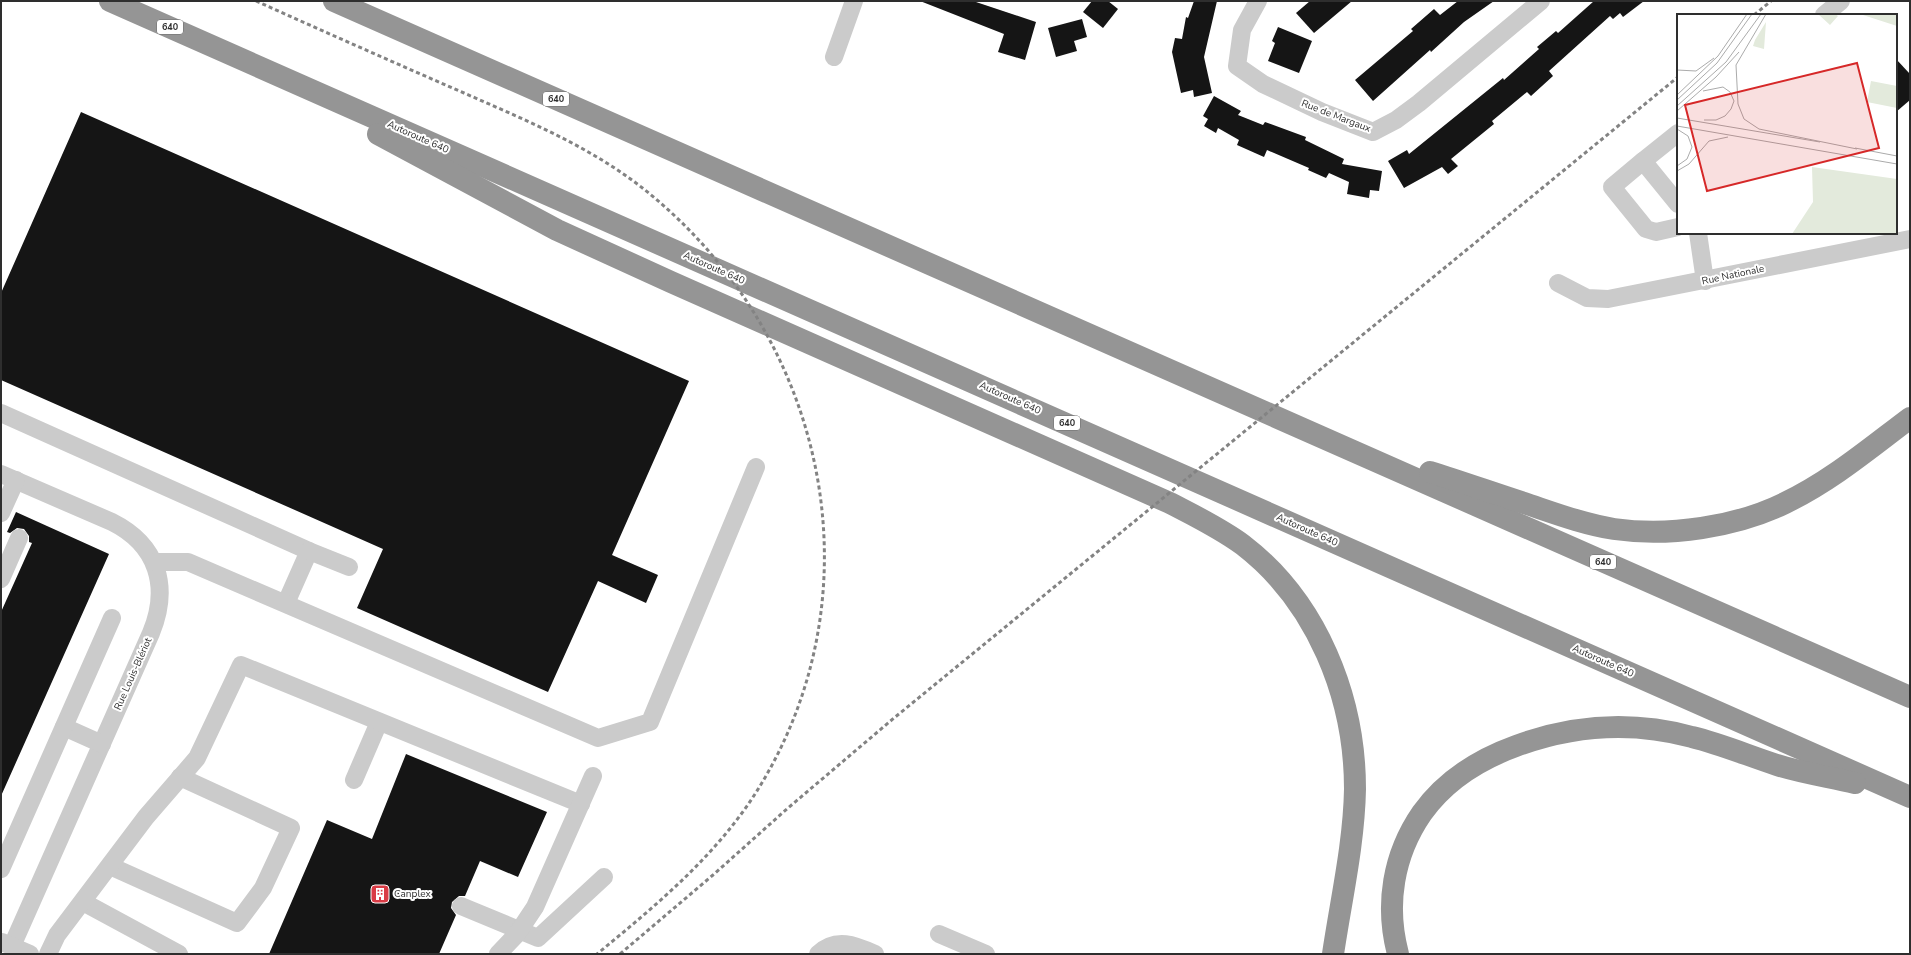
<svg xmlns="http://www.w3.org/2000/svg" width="1911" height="955" font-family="'Nunito Sans',sans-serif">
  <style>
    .building { fill: #151515 }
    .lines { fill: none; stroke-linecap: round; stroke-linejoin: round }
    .minor { stroke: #cbcbcb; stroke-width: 18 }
    .highway { stroke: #959595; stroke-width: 22 }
    .rail { stroke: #838383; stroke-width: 3; stroke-dasharray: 4 3; stroke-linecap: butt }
    .labels { text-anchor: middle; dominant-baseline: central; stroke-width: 4; stroke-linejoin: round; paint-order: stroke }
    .shield { fill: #fff; stroke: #6d6d6d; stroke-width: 1 }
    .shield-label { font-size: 9px; font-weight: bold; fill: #2e2e2e }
    .street-label { font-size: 10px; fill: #2e2e2e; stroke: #fff }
    .poi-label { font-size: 10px; fill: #2e2e2e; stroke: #fff; text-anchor: start }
    .inset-road { fill: none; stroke: #ababab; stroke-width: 1 }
    .view { fill: #d62828; fill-opacity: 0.15; stroke: #d62828; stroke-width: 2 }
    .inset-edge { fill: none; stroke: #2e2e2e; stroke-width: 2 }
  </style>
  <rect width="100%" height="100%" fill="#fff"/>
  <g class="building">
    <polygon points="920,1 973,1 1036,22 1025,60 998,52 1004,34"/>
    <polygon points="1092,1 1108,1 1118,9 1103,28 1083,12"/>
    <polygon points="1194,1 1217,1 1204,57 1212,93 1194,97 1193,90 1181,93 1172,52 1175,38 1182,39 1186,17 1188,18"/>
    <polygon points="1310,1 1352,1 1314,33 1296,13"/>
    <polygon points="1458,1 1494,1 1464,22 1431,52 1430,50 1373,101 1355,80 1413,31 1411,29 1434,9 1440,15"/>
    <polygon points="1594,1 1644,1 1623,17 1620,13 1613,19 1610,16 1549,71 1553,76 1531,96 1527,92 1492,121 1494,124 1451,159 1458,166 1448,174 1442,167 1404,188 1388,161 1407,150 1409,154 1503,78 1504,80 1539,49 1537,47 1556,31 1558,33"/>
    <polygon points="1082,19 1087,37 1074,41 1077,51 1056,57 1048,28"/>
    <polygon points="1278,27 1312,41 1299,73 1268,61 1275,43 1272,41"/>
    <polygon points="1896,59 1910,74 1910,100 1896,112"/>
    <polygon points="1214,96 1241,111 1238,115 1263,125 1265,122 1306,137 1305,140 1344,159 1342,164 1382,171 1379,191 1370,190 1369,198 1347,194 1349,182 1329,173 1326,178 1308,170 1309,168 1267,150 1264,157 1237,145 1239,140 1218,128 1216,133 1204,126 1208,119 1203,116"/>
    <polygon points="81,112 689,381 612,555 658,575 646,603 598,581 548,692 357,608 383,549 1,380 1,293"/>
    <polygon points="16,512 109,554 1,796 1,612 32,543 29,542 29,536 24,529 17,528 10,533 7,532"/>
    <polygon points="406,754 547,812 518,877 480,861 465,896 459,896 452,902 451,908 456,915 439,954 269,954 327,820 372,839"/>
  </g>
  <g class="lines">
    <g class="minor">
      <polyline points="1258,1 1242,30 1237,66 1263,84 1322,112 1373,132 1396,120 1419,103 1541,1"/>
      <polyline points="1824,15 1841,1"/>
      <polyline points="834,57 854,1"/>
      <polyline points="1643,161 1678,133"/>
      <polyline points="1678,204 1643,161 1612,187 1646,229 1656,232 1678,227"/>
      <polyline points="1698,233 1705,281"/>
      <polyline points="1558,283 1587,298 1608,299 1910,239"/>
      <polyline points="1,413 309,551 286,603"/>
      <path d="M 1,474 L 112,522 C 158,545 170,587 151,633 L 12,946"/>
      <polyline points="1,513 16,480"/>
      <polyline points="309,551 349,567"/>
      <polyline points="154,562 188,562 598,738 650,722 756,467"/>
      <polyline points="1,579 19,538"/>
      <polyline points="64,727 102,744"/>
      <polyline points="354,780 379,722"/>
      <polyline points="110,866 237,923 263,888 291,828 180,777"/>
      <polyline points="1,869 112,618"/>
      <polyline points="83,902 179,954"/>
      <polyline points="461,906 538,938 604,877"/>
      <polyline points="939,934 986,954"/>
      <polyline points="2,942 30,954"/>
      <polyline points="48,954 57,935 146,817 197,758 241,665 581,804"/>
      <polyline points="498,954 517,934 535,907 593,776"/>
      <path d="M 818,954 C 836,937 855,945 875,954"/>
    </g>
    <g class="highway">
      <polyline points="110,1 1910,797"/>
      <polyline points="334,1 1910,697"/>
      <path d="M 378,134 L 557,230 L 671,282 L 1170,503 C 1195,516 1220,528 1243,545 C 1317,602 1355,697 1355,789 C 1354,844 1341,900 1333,954"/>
      <path d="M 1430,472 C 1462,482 1493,493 1524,503 C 1554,513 1583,524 1614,529 C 1669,537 1736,527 1785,503 C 1831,481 1870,448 1910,418"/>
      <path d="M 1398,954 C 1385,905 1393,855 1422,813 C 1445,781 1480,759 1516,746 C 1573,725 1633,721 1692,737 C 1721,744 1749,756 1777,765 C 1802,773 1830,777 1855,783"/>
    </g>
    <g class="rail">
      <path d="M 256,1 C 325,32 395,63 464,93 C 523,119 584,144 636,183 C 820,323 883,578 763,781 C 722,851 659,903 597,954"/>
      <polyline points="1754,15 1771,1"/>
      <polyline points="620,954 713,875 788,808 894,718 1678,77"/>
    </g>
  </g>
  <defs>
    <symbol id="building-square" viewBox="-11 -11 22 22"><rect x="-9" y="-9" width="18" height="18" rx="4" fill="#d93b45" stroke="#fff"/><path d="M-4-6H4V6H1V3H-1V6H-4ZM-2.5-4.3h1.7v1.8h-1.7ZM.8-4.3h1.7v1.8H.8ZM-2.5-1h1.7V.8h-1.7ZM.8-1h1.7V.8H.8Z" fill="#fff"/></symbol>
  </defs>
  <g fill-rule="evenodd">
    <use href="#building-square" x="369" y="883" width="22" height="22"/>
  </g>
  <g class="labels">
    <g class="shield">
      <rect x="157" y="20" width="26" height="14" rx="3"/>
      <rect x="543" y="92" width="26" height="14" rx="3"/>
      <rect x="1054" y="416" width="26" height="14" rx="3"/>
      <rect x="1590" y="555" width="26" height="14" rx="3"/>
    </g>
    <g class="shield-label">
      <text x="170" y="27">640</text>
      <text x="556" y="99">640</text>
      <text x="1067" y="423">640</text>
      <text x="1603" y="562">640</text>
    </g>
    <g class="street-label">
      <text transform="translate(1336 116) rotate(21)">Rue de Margaux</text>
      <text transform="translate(418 137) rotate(24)">Autoroute 640</text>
      <text transform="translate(714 268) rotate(24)">Autoroute 640</text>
      <text transform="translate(1733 275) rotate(-12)">Rue Nationale</text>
      <text transform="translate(1010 398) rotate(24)">Autoroute 640</text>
      <text transform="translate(1307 530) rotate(24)">Autoroute 640</text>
      <text transform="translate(1603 661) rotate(24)">Autoroute 640</text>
      <text transform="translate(133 674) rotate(-66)">Rue Louis-Blériot</text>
    </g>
    <g class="poi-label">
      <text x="394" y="894">Canplex</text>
    </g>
  </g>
  <g transform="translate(1677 14)">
    <rect width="220" height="220" fill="#fff"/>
    <path d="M 141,0 L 158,0 L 161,2 L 153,11 ZM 187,0 L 220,0 L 220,12 L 186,1 ZM 89,8 L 87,35 L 76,32 L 78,26 ZM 194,67 L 220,72 L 220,94 L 190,88 ZM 135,153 L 220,165 L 220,220 L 115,220 L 136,188 Z" fill="#e3eadc"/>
    <path class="inset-road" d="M 89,0 L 59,51 L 61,90 L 67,105 L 82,115 L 180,135M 0,56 L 19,57 L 37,44M 26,77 L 46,73 L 53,78 L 57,87 L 54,95 L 48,102 L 39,106 L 27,106M 0,81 L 41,42 L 70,0M 0,86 L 40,49 L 75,0M 0,92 L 49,48 L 84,0M 0,97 L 39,63 L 62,38M 0,104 L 143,128M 0,112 L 220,150M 0,115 L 11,122 L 15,133 L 10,145 L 0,152M 178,134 L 220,142M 0,157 L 12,150 L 32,127 L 51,123"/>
    <path class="view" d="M 180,49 L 202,134 L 30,177 L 8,91 Z"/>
    <rect width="220" height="220" class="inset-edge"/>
  </g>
  <rect width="1911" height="955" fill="none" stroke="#2e2e2e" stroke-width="4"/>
</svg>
